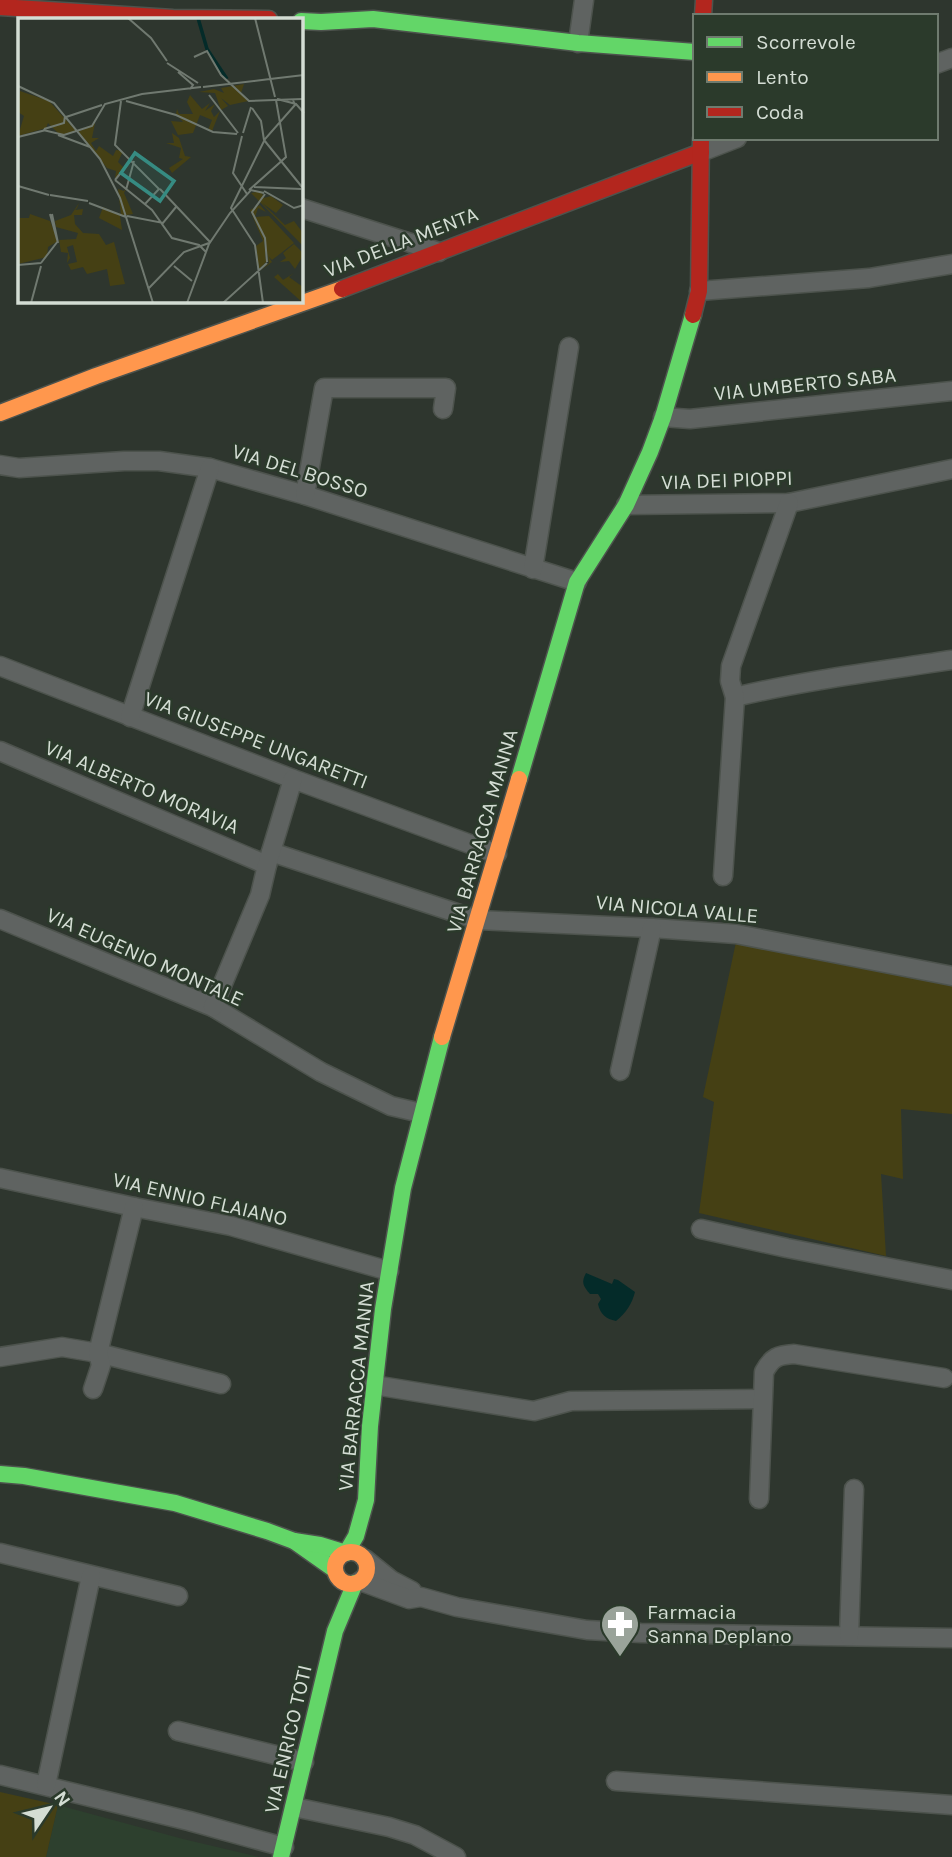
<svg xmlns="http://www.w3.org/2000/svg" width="952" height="1857" font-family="Karla,sans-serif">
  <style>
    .built { fill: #2d402e }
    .green { fill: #454014 }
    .water { fill: #042b29 }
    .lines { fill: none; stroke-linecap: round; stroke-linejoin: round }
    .street-casing { stroke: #4d534d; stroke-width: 21 }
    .fast-casing { stroke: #4d534d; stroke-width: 19 }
    .slow-casing { stroke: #4d534d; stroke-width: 19 }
    .jam-casing { stroke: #4d534d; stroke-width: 19 }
    .street { stroke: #5f6361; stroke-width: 18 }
    .fast { stroke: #63d668; stroke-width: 16 }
    .slow { stroke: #ff974d; stroke-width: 16 }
    .jam { stroke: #b3261e; stroke-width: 16 }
    .labels { text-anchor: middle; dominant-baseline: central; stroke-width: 5; stroke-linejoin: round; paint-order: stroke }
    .street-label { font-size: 21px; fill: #d4ddd4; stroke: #2b3a2b }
    .poi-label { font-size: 21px; fill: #d4ddd4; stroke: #2b3a2b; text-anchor: start }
    .inset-river { fill: none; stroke: #042b29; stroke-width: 3.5 }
    .inset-road { fill: none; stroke: #707970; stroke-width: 2 }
    .view { fill: #368b82; fill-opacity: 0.15; stroke: #368b82; stroke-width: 3.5 }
    .inset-edge { fill: none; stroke: #d4ddd4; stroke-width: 3.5 }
  </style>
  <rect width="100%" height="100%" fill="#2e362e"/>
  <polygon class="built" points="58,1805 183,1839 259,1857 46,1857"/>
  <g class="green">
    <polygon points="736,942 952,986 952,1114 901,1109 903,1179 881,1174 886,1256 699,1213 714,1102 703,1097"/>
    <polygon points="0,1792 58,1805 46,1857 0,1857"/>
  </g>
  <path class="water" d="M 586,1273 L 612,1284 L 614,1279 L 618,1280 L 635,1292 C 632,1304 626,1313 616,1321 C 606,1319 600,1314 598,1304 L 601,1299 L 598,1294 L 590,1294 C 583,1286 581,1282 586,1273 Z"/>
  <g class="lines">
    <defs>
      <g id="street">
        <polyline points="578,43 584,0"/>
        <polyline points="936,64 952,58"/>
        <polyline points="701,152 737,138"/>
        <polyline points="301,208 439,252"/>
        <polyline points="699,291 869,278 952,264"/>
        <polyline points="663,417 690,419 952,391"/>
        <polyline points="0,465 19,468 124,461 159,461 210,468 305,495 577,582"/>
        <polyline points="305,495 324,388 446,388 443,409"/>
        <polyline points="626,505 789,503 952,469"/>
        <polyline points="533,569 569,347"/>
        <polyline points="0,666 293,779 497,854"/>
        <path d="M 735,697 C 806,680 880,671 952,660"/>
        <polyline points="130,717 210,468"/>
        <polyline points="0,751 267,865"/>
        <polyline points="271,852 478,920 652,928 736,934 952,976"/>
        <polyline points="723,876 735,697 730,681 731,666 789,503"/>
        <polyline points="0,919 213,1007 321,1072 391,1106 421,1113"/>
        <polyline points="213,1007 260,895 267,865 293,779"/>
        <polyline points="620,1071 652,928"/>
        <polyline points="0,1178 134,1207 231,1226 389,1271"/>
        <polyline points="701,1229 787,1248 952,1280"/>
        <polyline points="0,1357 62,1347 98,1353 221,1384"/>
        <polyline points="374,1385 534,1411 571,1401 762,1399"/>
        <polyline points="93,1389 101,1365 98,1353 134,1207"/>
        <path d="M 759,1499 L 764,1372 C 772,1357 778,1355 794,1354 L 944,1378"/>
        <polyline points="0,1553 178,1596"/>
        <polyline points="365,1559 391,1580 412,1591"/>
        <polyline points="360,1581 409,1599 421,1597 457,1607 587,1630 641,1633 952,1638"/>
        <polyline points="849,1636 854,1489"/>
        <polyline points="178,1731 304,1762"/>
        <polyline points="0,1775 189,1821 284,1847"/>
        <polyline points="616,1781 952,1805"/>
        <polyline points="46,1785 91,1576"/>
        <polyline points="294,1807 389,1827 415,1835 456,1857"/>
      </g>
      <g id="fast">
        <polyline points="301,21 321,22 373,19 578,43 695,52"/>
        <polyline points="519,779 577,582 626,505 650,452 663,417 693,315"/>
        <polyline points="0,1474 24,1476 175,1503 267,1531 294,1541 335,1570"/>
        <polyline points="294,1541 320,1545 346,1553 356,1536 366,1500 370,1426 383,1309 403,1188 442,1037"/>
        <polyline points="281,1857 335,1631 355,1583"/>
      </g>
      <g id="slow">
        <polyline points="0,413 96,376 342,289"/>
        <polyline points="442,1037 519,779"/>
        <circle cx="351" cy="1568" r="16"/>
      </g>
      <g id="jam">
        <polyline points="0,7 173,18 269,19"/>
        <polyline points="703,16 704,0"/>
        <polyline points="342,289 701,152"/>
        <polyline points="693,315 699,291 701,138"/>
      </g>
    </defs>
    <use href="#street" class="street-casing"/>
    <use href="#fast" class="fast-casing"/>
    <use href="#slow" class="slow-casing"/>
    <use href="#jam" class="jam-casing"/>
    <use href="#street" class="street"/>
    <use href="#fast" class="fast"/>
    <use href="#slow" class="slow"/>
    <use href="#jam" class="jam"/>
  </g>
  <defs>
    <symbol id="pharmacy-pin" viewBox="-11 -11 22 30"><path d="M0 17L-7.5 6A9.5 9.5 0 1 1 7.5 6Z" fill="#9aa39a" stroke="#2b3a2b"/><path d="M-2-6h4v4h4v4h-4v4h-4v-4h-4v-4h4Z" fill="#fff"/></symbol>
  </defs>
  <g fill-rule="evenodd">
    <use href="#pharmacy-pin" x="598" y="1602" width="44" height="60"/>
  </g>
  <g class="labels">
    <g class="street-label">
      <text transform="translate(401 242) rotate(-21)">VIA DELLA MENTA</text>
      <text transform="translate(805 384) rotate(-6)">VIA UMBERTO SABA</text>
      <text transform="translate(300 471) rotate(17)">VIA DEL BOSSO</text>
      <text transform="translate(727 480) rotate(-2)">VIA DEI PIOPPI</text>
      <text transform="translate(256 740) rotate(21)">VIA GIUSEPPE UNGARETTI</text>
      <text transform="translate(142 787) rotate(23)">VIA ALBERTO MORAVIA</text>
      <text transform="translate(482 831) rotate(-74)">VIA BARRACCA MANNA</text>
      <text transform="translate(677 909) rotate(5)">VIA NICOLA VALLE</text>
      <text transform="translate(145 957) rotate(24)">VIA EUGENIO MONTALE</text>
      <text transform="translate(200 1199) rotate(13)">VIA ENNIO FLAIANO</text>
      <text transform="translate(356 1386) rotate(-84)">VIA BARRACCA MANNA</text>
      <text transform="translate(288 1739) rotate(-77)">VIA ENRICO TOTI</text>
    </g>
    <g class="poi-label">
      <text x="647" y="1612">Farmacia<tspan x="647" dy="24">Sanna Deplano</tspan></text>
    </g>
  </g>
  <g transform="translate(18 18)">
    <rect width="285" height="285" fill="#2e362e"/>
    <path d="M 226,66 L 223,75 L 230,83 L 212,87 L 203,80 L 210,88 L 203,92 L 197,75 L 181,74 L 196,71 L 206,75 L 203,70 ZM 2,73 L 31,83 L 58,113 L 42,117 L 30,105 L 28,110 L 0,118 L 6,98 L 0,94 ZM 172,77 L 184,91 L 192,85 L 187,93 L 197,86 L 193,93 L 196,99 L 202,93 L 194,113 L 190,112 L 194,102 L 182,97 L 175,115 L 160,117 L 153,103 L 165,104 L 158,96 L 159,91 L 161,96 L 175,96 L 169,84 ZM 77,105 L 74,120 L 81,120 L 73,125 L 78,133 L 81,128 L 95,138 L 98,132 L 105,133 L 100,144 L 106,150 L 97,161 L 98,153 L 89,150 L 60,114 ZM 154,115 L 161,120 L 167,138 L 173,139 L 154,155 L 151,150 L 165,141 L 161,140 L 163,130 L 148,125 L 156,125 ZM 109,169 L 106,175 L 115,196 L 102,198 L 104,212 L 81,200 L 85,189 L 103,197 L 100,171 L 106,173 ZM 243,173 L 246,180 L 253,178 L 265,187 L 258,195 L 244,185 L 267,207 L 276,203 L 285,215 L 285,228 L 233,175 ZM 61,185 L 59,190 L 57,192 L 65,191 L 64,197 L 56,197 L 57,206 L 65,215 L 81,216 L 88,227 L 96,224 L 107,266 L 92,268 L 89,251 L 69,256 L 65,249 L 53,252 L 50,246 L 59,244 L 55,227 L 49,229 L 52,240 L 49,245 L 50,235 L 43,234 L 41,222 L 58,221 L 60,215 L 38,209 L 37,203 L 53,197 ZM 242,187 L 248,194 L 240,190 L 237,199 L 251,198 L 276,225 L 254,242 L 250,238 L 254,244 L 242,253 L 251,245 L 246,220 L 248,244 L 241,251 L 238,228 L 245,223 L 232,192 ZM 12,196 L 32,203 L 40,223 L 30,229 L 29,239 L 0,246 L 0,200 L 11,200 ZM 276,226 L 286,236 L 277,251 L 271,243 L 262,244 L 268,240 L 265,235 ZM 276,255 L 271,259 L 285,269 L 285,285 L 256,259 L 260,256 L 265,262 Z" fill="#454014"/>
    <path class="inset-river" d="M 180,0 L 189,31 L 209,61"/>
    <path class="inset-road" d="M 110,0 L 133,20 L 149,43M 237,0 L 257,79M 176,39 L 189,33 L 203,57 L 231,83 L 284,81M 149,45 L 180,65M 160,54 L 175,67 L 172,71M 252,61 L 286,57M 0,68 L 36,85 L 82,141 L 102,180 L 135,285M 185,69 L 252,61M 191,77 L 220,115M 259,81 L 278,86 L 286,95M 103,83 L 97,127 L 141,171 L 127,186M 108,83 L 158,97 L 195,114 L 219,116M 234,90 L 243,103 L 246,122M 48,99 L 84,87M 26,111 L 46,105 L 47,98M 25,112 L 46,117 L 74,108 L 87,86 L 124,76 L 183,69M 225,115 L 233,89M 40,117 L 72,129M 224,118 L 215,155 L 229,176M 0,119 L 28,112M 246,122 L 284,169M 97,162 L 134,192 L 154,220 L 181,227 L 188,234M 97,162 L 114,141M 0,168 L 31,177M 236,169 L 283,171M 142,171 L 192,224M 108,172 L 116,143M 231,172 L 268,139 L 258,82M 246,173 L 276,190 L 286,187M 247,176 L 234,194 L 247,220 L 249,244M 32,177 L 70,183M 71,185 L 108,199M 32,196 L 40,225 L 34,196M 109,198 L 145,205 L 158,189M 23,245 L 40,223M 0,247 L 23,245M 156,248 L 174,263M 130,271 L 166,234 L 191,225M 13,285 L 23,248M 169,285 L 191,226 L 212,195 L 233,172 L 246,175M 205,285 L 249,245M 245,285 L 237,227 L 213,190 L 247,121 L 277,87 L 275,82"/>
    <path class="view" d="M 117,135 L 156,163 L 142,183 L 103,155 Z"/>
    <rect width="285" height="285" class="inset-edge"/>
  </g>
  <rect x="693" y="14" width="245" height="126" fill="#2b3a2b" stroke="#6f7b6f" stroke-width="2"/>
  <rect x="707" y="37" width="35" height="10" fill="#63d668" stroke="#6f7b6f" stroke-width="2"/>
  <text x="756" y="49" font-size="21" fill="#d4ddd4">Scorrevole</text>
  <rect x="707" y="72" width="35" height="10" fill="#ff974d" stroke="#6f7b6f" stroke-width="2"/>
  <text x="756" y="84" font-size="21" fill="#d4ddd4">Lento</text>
  <rect x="707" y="107" width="35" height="10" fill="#b3261e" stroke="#6f7b6f" stroke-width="2"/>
  <text x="756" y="119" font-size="21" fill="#d4ddd4">Coda</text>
  <g transform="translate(49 1808) rotate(55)" stroke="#2b3a2b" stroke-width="5" paint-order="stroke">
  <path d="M0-5L12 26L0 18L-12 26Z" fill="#d4ddd4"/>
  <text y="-10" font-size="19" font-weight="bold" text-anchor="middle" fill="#d4ddd4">N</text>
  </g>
</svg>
